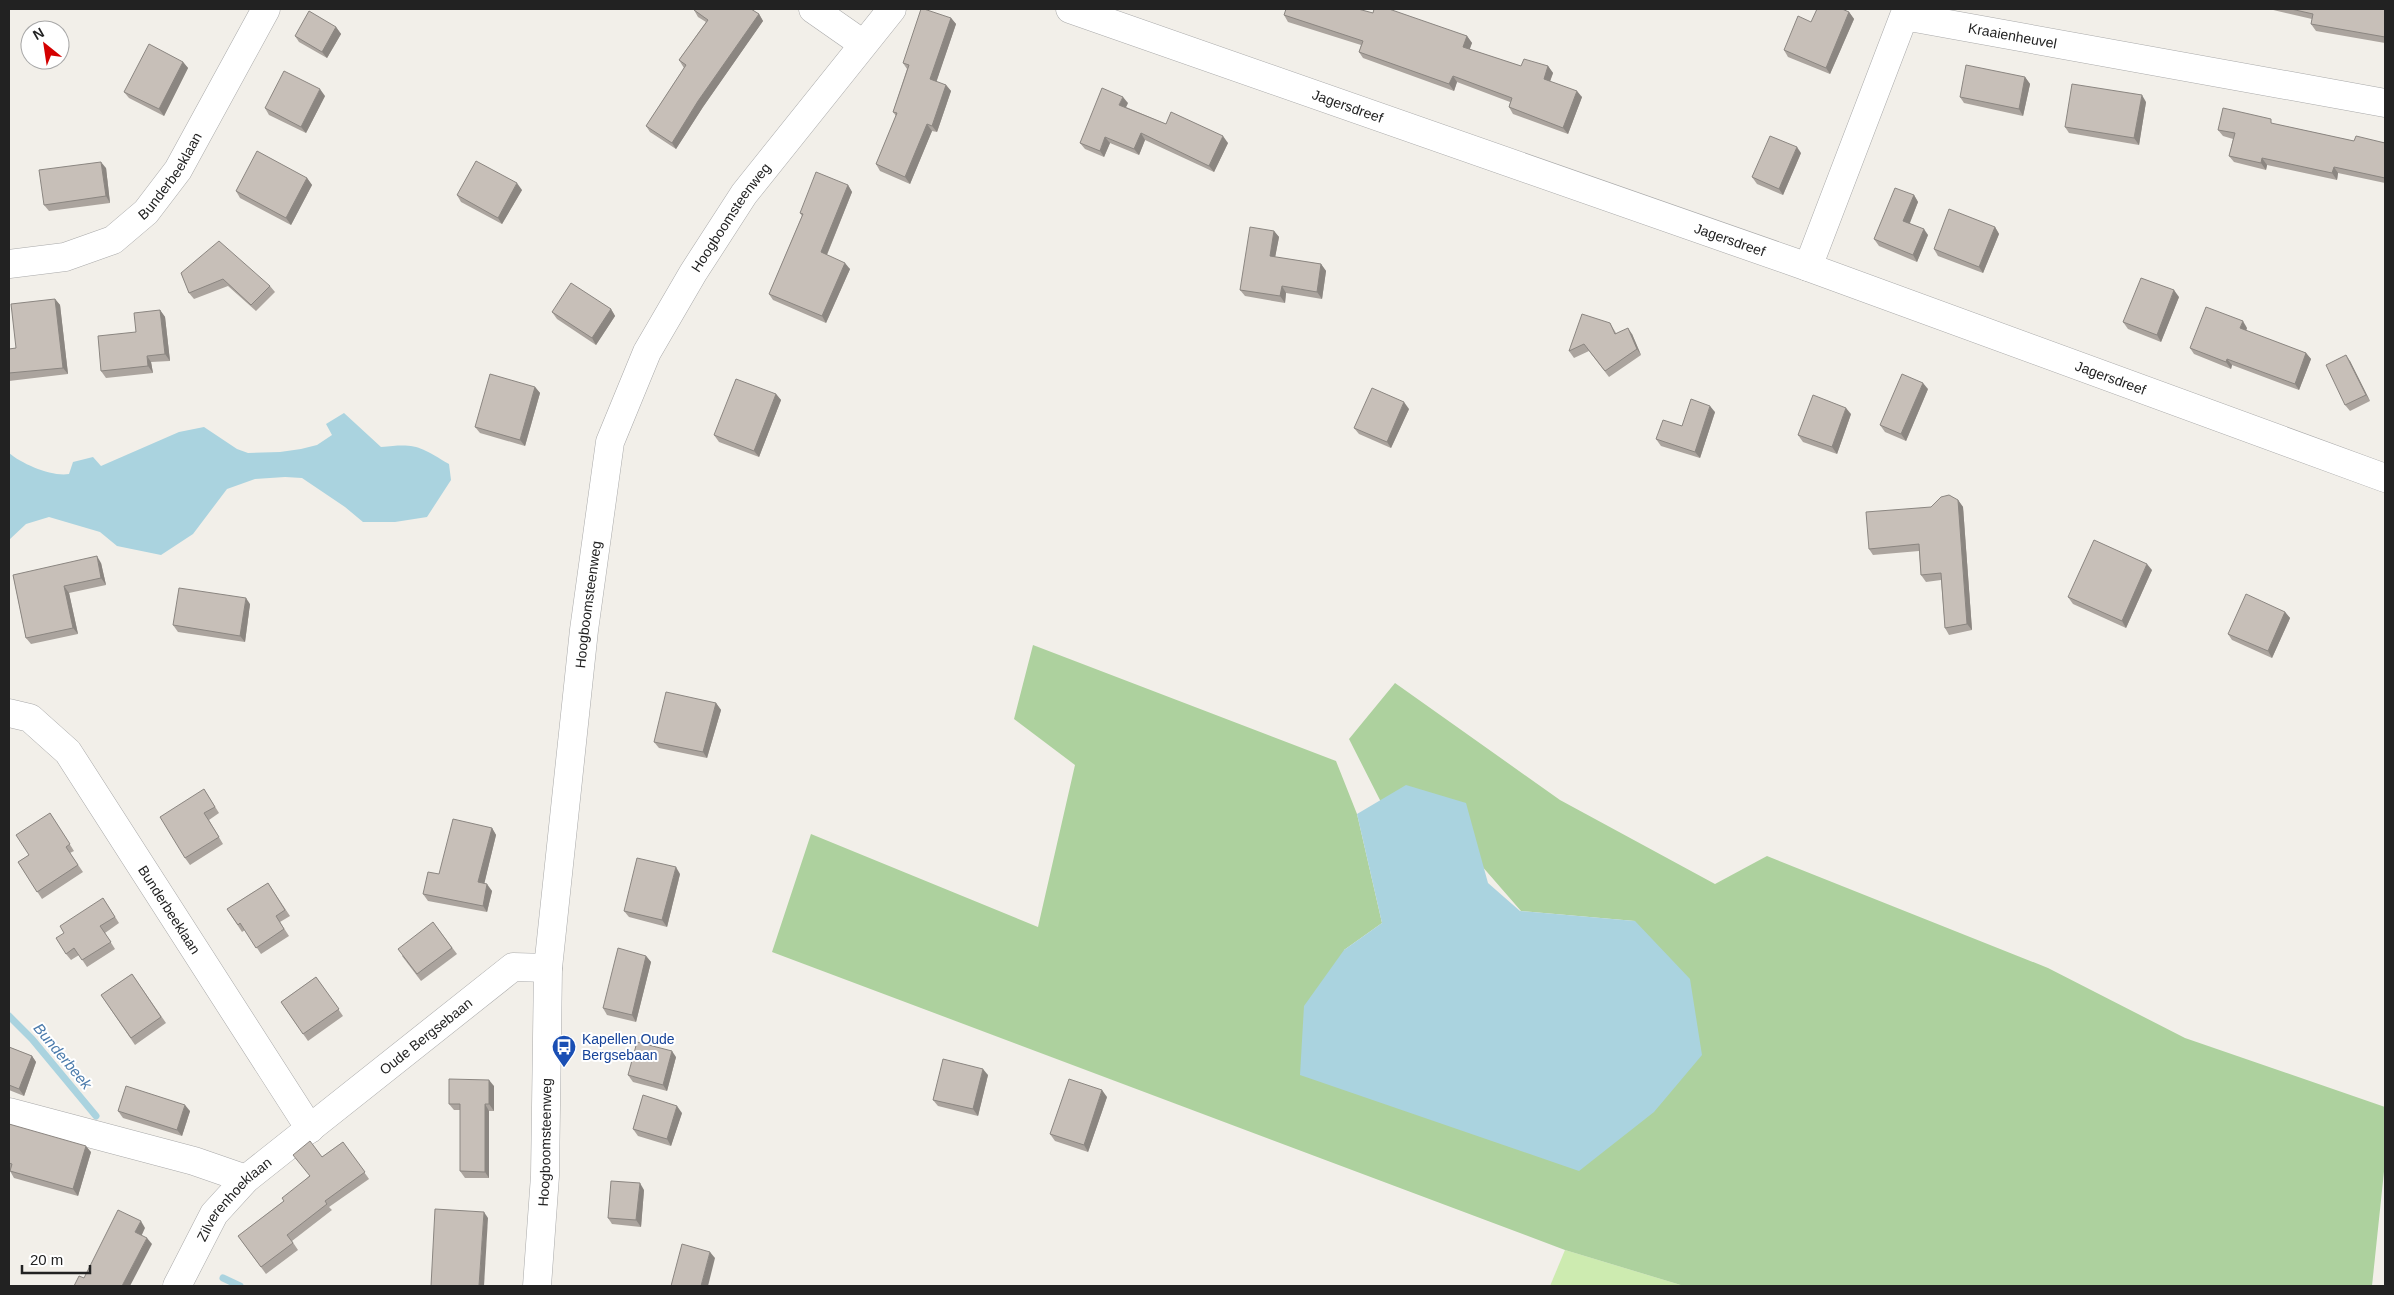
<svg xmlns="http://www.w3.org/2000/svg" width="2394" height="1295" font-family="Helvetica,sans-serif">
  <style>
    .grass { fill: #cdebb0 }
    .forest { fill: #add19e }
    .water { fill: #aad3df }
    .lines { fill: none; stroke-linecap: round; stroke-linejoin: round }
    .stream { stroke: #aad3df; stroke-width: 7 }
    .minor-casing { stroke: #a9a9a9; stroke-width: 29 }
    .minor { stroke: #fff; stroke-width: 28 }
    .wall { fill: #aba49e }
    .shaded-wall { fill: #8b8681 }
    .building { fill: #c7bfb8; stroke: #8b8681 }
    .labels { text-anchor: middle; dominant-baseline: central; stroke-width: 4; stroke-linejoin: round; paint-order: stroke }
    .street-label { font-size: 14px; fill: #222; stroke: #fff }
    .transit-label { font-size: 14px; fill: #164399; stroke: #fff; text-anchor: start }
    .water-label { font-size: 15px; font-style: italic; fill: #4a7aab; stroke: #fff }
  </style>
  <rect width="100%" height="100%" fill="#f2efe9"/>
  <polygon class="grass" points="1565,1250 1684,1286 1550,1286"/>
  <polygon class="forest" points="1033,645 1336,761 1357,814 1382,923 1344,950 1635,921 1521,911 1454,834 1383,806 1349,739 1395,683 1560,800 1715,884 1767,856 2048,968 2185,1038 2385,1107 2385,1162 2372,1286 1684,1286 1565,1250 772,952 811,834 1038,927 1075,765 1014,719"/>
  <g class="water">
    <path d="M 344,413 L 381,447 C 416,443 419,446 449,464 L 451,480 L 427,517 L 395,522 L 363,522 L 345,507 L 302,478 L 285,477 L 255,479 L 227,489 L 193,534 L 161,555 L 117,546 L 100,532 L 49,517 L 26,524 L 9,540 L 9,453 C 22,464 52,477 69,474 L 73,462 L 93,457 L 101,466 L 179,432 L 204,427 L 237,449 L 248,453 L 280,452 L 301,449 L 317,445 L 332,435 L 326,424 Z"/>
    <polygon points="1406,785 1466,803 1488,883 1520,911 1635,921 1690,979 1702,1055 1654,1112 1579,1171 1300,1075 1304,1006 1344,950 1382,923 1357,814"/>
  </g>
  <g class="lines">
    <g class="stream">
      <polyline points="9,1016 32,1039 96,1116"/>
      <polyline points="223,1278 240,1286"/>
    </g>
    <defs>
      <g id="minor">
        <polyline points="813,9 863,44"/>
        <path id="s1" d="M 1070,9 L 1808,267 L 2385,478"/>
        <path id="s2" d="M 9,264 L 65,257 L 113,240 L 146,212 L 178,170 L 266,9"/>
        <path id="s3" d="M 1808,267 L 1904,16 L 2385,103"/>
        <path id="s4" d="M 9,713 L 30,718 L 68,752 L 310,1129"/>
        <polyline points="9,1112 194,1161 246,1179"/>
        <path id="s5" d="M 177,1286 L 214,1214 L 246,1179 L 513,967 L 548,968"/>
        <path id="s6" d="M 537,1286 L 545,1176 L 548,968 L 584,630 L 610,442 L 647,352 L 693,273 L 744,194 L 892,9"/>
      </g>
    </defs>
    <use href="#minor" class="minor-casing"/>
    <use href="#minor" class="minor"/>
  </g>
  <g class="wall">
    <polygon points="2269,9 2385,9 2385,43 2316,31 2311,24 2312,19"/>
    <polygon points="694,10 759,14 763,21 703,107 676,149 650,132 646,126 684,68 679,60 706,22 698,17"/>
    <polygon points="1849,12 1854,19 1830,74 1788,57 1784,50 1811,22"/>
    <polygon points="1373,13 1467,36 1472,43 1469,49 1521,66 1548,66 1553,73 1550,82 1582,97 1568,134 1513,114 1509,107 1510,102 1457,82 1454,91 1363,58 1359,52 1361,45 1288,22 1284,15"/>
    <polygon points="951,18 956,24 936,82 946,85 951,91 937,132 932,131 910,184 880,171 876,164 896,116 893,112 907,69 903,63"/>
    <polygon points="336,27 341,34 327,58 299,42 295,36"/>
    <polygon points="183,62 188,68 164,116 129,98 124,92"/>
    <polygon points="2025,77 2030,84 2023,116 1964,103 1960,97"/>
    <polygon points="325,96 306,133 269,115 265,108"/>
    <polygon points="2146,102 2139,145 2069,133 2065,127"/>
    <polygon points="1128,103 1126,107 1166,124 1228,143 1214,172 1145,140 1139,155 1110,143 1104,157 1085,149 1080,143"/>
    <polygon points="2275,124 2354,141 2385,143 2385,183 2338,173 2337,180 2267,165 2266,170 2234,162 2229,156 2233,139 2223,136 2218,130"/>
    <polygon points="1801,153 1783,195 1757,184 1752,177"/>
    <polygon points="106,168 110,203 49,211 44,205"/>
    <polygon points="307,178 312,185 291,225 240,198 236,191"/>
    <polygon points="848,185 852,192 827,255 850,269 826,323 773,300 769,294 802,216 800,213"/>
    <polygon points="522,190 502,224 461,202 457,195"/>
    <polygon points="1914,195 1918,202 1910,223 1928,235 1917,262 1879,246 1874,239"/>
    <polygon points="1995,227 1999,234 1983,273 1938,256 1934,249"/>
    <polygon points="1274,231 1279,237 1275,257 1321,264 1326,271 1322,299 1286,293 1285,303 1245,296 1240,290"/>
    <polygon points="181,273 270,286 275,292 256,311 228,286 194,299 189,293"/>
    <polygon points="2179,297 2161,342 2128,329 2123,322"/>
    <polygon points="55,299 60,305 68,374 9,381 9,349 16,348"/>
    <polygon points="611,309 615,316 596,345 557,319 552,312"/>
    <polygon points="160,310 165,317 170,361 151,362 153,373 106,378 101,371 136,332"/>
    <polygon points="1610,323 1616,333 1632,334 1641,355 1609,377 1589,351 1574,358 1569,351"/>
    <polygon points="2247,328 2246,331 2306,353 2311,359 2299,390 2232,365 2231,369 2194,354 2190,348"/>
    <polygon points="2350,361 2370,401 2350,411 2345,405"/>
    <polygon points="535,387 540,393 525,446 480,433 475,427"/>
    <polygon points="1928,389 1906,441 1885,432 1880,425"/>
    <polygon points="776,394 781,400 759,457 719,442 714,435"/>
    <polygon points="1409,409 1391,448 1359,434 1354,428"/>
    <polygon points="1715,412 1700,458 1661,446 1656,439 1682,426"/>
    <polygon points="1851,414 1837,454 1803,442 1798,435"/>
    <polygon points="1958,500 1963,507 1972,630 1949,635 1945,628 1941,580 1926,582 1921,575 1919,551 1873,555 1869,549 1931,507"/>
    <polygon points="101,563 106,585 69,593 78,634 31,644 26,638 13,575"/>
    <polygon points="2152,570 2126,628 2073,604 2068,597"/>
    <polygon points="250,604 245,642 178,632 173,625"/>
    <polygon points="2285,612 2290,618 2272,658 2232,640 2228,634"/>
    <polygon points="716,703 721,710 707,758 659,748 654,742"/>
    <polygon points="204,789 219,813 209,820 223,844 190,865 185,858"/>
    <polygon points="50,813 74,851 70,853 83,872 42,899 18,862 29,855"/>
    <polygon points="492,828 496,835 484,884 492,891 487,912 428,901 423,894 439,874"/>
    <polygon points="680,874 667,927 629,917 624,911"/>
    <polygon points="268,883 290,916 280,922 289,936 261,954 245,930 242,932 227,909"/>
    <polygon points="103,898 119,923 105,933 115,949 87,967 79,955 71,960 66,954 64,933"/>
    <polygon points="433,922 457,954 421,981 402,956"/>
    <polygon points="646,956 651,962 636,1022 607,1015 603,1008"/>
    <polygon points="132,974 166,1023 135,1045 101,995"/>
    <polygon points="316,977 343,1016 308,1041 281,1002"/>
    <polygon points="9,1047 32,1056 36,1062 24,1096 9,1090"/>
    <polygon points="676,1057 667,1091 633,1082 628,1075"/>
    <polygon points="988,1075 978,1116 938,1106 933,1100"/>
    <polygon points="494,1086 494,1111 489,1111 489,1178 465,1178 460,1171 460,1110 454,1110 449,1104"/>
    <polygon points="1107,1097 1088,1152 1055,1141 1050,1134"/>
    <polygon points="118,1111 190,1111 182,1136 123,1118"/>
    <polygon points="682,1113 671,1146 638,1136 633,1129"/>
    <polygon points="9,1124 91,1152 78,1196 14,1178 10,1171 10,1169 9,1169"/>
    <polygon points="343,1142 369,1179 329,1207 332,1210 292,1241 298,1250 266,1274 238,1236 284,1201 309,1176 322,1157"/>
    <polygon points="644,1190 641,1227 612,1224 608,1218"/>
  </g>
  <g class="shaded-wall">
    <polygon points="1849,12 1854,19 1830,74 1826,68"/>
    <polygon points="759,14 763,21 703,107 676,149 672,143 698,101"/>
    <polygon points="951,18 956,24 935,86 930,79"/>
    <polygon points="336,27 341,34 327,58 322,52"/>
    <polygon points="1467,36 1472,43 1468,54 1463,47"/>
    <polygon points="183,62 188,68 164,116 159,109"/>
    <polygon points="1548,66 1553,73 1548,86 1544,79"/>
    <polygon points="1453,76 1457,82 1454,91 1449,84"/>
    <polygon points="2025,77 2030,84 2023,116 2019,109"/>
    <polygon points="946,85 951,91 937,132 932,126"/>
    <polygon points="320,89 325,96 306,133 301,127"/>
    <polygon points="1577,91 1582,97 1568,134 1563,128"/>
    <polygon points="2142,95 2146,102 2139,145 2134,138"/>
    <polygon points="1123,97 1128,103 1124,111 1119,105"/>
    <polygon points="927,124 932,131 910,184 905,177"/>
    <polygon points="1141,133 1145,140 1139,155 1134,149"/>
    <polygon points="1223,136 1228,143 1214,172 1209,166"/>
    <polygon points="1105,137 1110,143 1104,157 1100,151"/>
    <polygon points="1797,147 1801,153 1783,195 1779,189"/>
    <polygon points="2262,158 2267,165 2266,170 2261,163"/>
    <polygon points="101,162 106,168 110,203 106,196"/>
    <polygon points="2334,167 2338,173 2337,180 2332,173"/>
    <polygon points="307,178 312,185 291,225 286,218"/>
    <polygon points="517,183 522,190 502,224 498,218"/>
    <polygon points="848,185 852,192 825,259 821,252"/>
    <polygon points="1914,195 1918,202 1908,227 1903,221"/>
    <polygon points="1995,227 1999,234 1983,273 1979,267"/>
    <polygon points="1924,229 1928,235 1917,262 1913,255"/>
    <polygon points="1274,231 1279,237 1274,263 1270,256"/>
    <polygon points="845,263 850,269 826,323 822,316"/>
    <polygon points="1321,264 1326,271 1322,299 1317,292"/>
    <polygon points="1282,286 1286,293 1285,303 1280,296"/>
    <polygon points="2174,290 2179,297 2161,342 2157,335"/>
    <polygon points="55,299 60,305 68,374 63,368"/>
    <polygon points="611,309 615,316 596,345 592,338"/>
    <polygon points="160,310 165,317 170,361 165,354"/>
    <polygon points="2243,321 2247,328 2244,335 2240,328"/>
    <polygon points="1628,328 1632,334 1641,355 1637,349"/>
    <polygon points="2306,353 2311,359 2299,390 2295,384"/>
    <polygon points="2346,355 2350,361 2370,401 2366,395"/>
    <polygon points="147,356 151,362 153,373 148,366"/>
    <polygon points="2227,359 2232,365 2231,369 2226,362"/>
    <polygon points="1923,383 1928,389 1906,441 1901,434"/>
    <polygon points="535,387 540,393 525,446 520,440"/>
    <polygon points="776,394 781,400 759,457 754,451"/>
    <polygon points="1404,402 1409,409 1391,448 1387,442"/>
    <polygon points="1710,406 1715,412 1700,458 1695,452"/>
    <polygon points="1846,408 1851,414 1837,454 1832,447"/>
    <polygon points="1958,500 1963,507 1972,630 1967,624"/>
    <polygon points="97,556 101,563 106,585 101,578"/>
    <polygon points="2147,564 2152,570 2126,628 2122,621"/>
    <polygon points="64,586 69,593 78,634 73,628"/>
    <polygon points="246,598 250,604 245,642 240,636"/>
    <polygon points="2285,612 2290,618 2272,658 2268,651"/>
    <polygon points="716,703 721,710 707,758 703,752"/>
    <polygon points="492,828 496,835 483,889 478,882"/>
    <polygon points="676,867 680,874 667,927 662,920"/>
    <polygon points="487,884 492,891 487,912 483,906"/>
    <polygon points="646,956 651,962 636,1022 632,1015"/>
    <polygon points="672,1051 676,1057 667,1091 663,1085"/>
    <polygon points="32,1056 36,1062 24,1096 19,1089"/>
    <polygon points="983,1069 988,1075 978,1116 973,1109"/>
    <polygon points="489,1080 494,1086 494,1111 489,1104"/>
    <polygon points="1102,1090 1107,1097 1088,1152 1084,1145"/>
    <polygon points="485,1104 489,1111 489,1178 485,1172"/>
    <polygon points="185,1105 190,1111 182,1136 177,1130"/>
    <polygon points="677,1106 682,1113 671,1146 667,1139"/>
    <polygon points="86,1146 91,1152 78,1196 73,1189"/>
    <polygon points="640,1183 644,1190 641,1227 636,1220"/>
    <polygon points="484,1212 488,1218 484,1286 479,1286"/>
    <polygon points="141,1221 145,1228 140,1239 135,1232"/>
    <polygon points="147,1238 152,1244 130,1286 122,1286"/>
    <polygon points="710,1252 715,1258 708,1286 701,1286"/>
  </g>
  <g class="building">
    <polygon points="694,9 751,9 759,14 698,101 672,143 646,126 686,65 679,60 708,20 694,10"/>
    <polygon points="921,9 924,9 951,18 930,79 946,85 932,126 927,124 905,177 876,164 897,113 893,112 909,65 903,63"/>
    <polygon points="1286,9 1358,9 1373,13 1374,9 1389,9 1467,36 1463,47 1521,66 1524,59 1548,66 1544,79 1577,91 1563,128 1509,107 1512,98 1453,76 1449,84 1359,52 1363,41 1284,15"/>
    <polygon points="1817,9 1842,9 1849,12 1826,68 1784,50 1798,16 1811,22"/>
    <polygon points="2291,9 2385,9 2385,37 2311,24 2313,14"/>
    <polygon points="309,11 336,27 322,52 295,36"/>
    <polygon points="149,44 183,62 159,109 124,92"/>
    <polygon points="1966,65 2025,77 2019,109 1960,97"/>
    <polygon points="284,71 320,89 301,127 265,108"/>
    <polygon points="2072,84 2142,95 2134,138 2065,127"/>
    <polygon points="1102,88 1123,97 1119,105 1166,124 1171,112 1223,136 1209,166 1141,133 1134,149 1105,137 1100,151 1080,143"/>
    <polygon points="2223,108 2271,119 2271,123 2354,141 2356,136 2385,143 2385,178 2334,167 2332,173 2262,158 2261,163 2229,156 2235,133 2218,130"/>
    <polygon points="1770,136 1797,147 1779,189 1752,177"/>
    <polygon points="257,151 307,178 286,218 236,191"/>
    <polygon points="476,161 517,183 498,218 457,195"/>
    <polygon points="101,162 106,196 44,205 39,170"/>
    <polygon points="816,172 848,185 821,252 845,263 822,316 769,294 803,214 800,213"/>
    <polygon points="1895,188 1914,195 1903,221 1924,229 1913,255 1874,239"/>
    <polygon points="1949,209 1995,227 1979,267 1934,249"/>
    <polygon points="1250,227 1274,231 1270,256 1321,264 1317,292 1282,286 1280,296 1240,290"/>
    <polygon points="219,241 270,286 251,305 223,279 189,293 181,273"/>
    <polygon points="2141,278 2174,290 2157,335 2123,322"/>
    <polygon points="571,283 611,309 592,338 552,312"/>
    <polygon points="55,299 63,368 9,373 9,349 16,348 11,304"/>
    <polygon points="2206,307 2243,321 2240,328 2306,353 2295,384 2227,359 2226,362 2190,348"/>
    <polygon points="160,310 165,354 147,356 148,366 101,371 98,336 136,332 134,313"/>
    <polygon points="1582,314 1610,323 1615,334 1628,328 1637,349 1605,371 1584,344 1569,351"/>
    <polygon points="2346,355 2366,395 2345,405 2326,365"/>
    <polygon points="490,374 535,387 520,440 475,427"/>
    <polygon points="1902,374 1923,383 1901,434 1880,425"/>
    <polygon points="736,379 776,394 754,451 714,435"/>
    <polygon points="1372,388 1404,402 1387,442 1354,428"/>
    <polygon points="1813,395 1846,408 1832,447 1798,435"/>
    <polygon points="1691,399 1710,406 1695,452 1656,439 1663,420 1682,426"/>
    <polygon points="1949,495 1958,500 1967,624 1945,628 1941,573 1921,575 1919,544 1869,549 1866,512 1931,507 1941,497"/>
    <polygon points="2094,540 2147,564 2122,621 2068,597"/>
    <polygon points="97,556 101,578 64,586 73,628 26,638 13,575"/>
    <polygon points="179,588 246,598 240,636 173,625"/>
    <polygon points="2246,594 2285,612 2268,651 2228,634"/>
    <polygon points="666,692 716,703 703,752 654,742"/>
    <polygon points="204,789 215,807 204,813 219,837 185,858 160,817"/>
    <polygon points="50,813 70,844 66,847 78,865 37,892 18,862 29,855 16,835"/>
    <polygon points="453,819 492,828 478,882 487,884 483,906 423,894 428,872 439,874"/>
    <polygon points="637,858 676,867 662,920 624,911"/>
    <polygon points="268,883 285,910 276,916 284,929 256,948 240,923 238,925 227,909"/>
    <polygon points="103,898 115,917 100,926 111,942 82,960 74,948 66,954 56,938 64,933 60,926"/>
    <polygon points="433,922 452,948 417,974 398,949"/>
    <polygon points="618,948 646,956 632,1015 603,1008"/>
    <polygon points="132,974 161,1017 131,1038 101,995"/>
    <polygon points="316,977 339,1009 303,1034 281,1002"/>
    <polygon points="637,1042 672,1051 663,1085 628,1075"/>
    <polygon points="9,1047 32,1056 19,1089 9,1085"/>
    <polygon points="943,1059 983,1069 973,1109 933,1100"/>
    <polygon points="449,1079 489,1080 489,1104 485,1104 485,1172 460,1171 460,1104 449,1104"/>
    <polygon points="1069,1079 1102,1090 1084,1145 1050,1134"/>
    <polygon points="126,1086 185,1105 177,1130 118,1111"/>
    <polygon points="643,1095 677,1106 667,1139 633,1129"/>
    <polygon points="9,1124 86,1146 73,1189 10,1171 12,1164 9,1163"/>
    <polygon points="310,1141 322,1157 343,1142 365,1172 325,1201 327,1204 287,1235 293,1243 261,1267 238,1236 284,1201 282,1198 310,1176 293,1155"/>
    <polygon points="611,1181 640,1183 636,1220 608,1218"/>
    <polygon points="435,1209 484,1212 479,1286 431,1286"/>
    <polygon points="118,1210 141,1221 135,1232 147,1238 122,1286 74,1286 79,1276 84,1278"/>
    <polygon points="682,1244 710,1252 701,1286 671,1286"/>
  </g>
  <defs>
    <symbol id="bus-pin" viewBox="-11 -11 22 30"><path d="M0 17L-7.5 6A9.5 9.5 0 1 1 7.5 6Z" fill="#1a4fb4" stroke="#fff"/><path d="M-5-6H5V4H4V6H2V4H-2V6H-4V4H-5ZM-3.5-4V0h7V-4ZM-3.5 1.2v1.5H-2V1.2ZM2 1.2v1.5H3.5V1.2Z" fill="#fff"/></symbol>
  </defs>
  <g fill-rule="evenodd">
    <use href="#bus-pin" x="550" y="1033" width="28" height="38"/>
  </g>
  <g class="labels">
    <g class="street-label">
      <text stroke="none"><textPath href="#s3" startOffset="379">Kraaienheuvel</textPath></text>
      <text stroke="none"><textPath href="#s1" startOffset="294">Jagersdreef</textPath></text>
      <text stroke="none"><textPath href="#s2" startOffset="194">Bunderbeeklaan</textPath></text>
      <text stroke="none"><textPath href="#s6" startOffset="1104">Hoogboomsteenweg</textPath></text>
      <text stroke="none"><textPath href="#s1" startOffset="699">Jagersdreef</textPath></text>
      <text stroke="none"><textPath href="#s1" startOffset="1104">Jagersdreef</textPath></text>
      <text stroke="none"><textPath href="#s6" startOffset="684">Hoogboomsteenweg</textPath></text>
      <text stroke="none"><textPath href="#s4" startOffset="260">Bunderbeeklaan</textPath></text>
      <text stroke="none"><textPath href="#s5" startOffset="358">Oude Bergsebaan</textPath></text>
      <text stroke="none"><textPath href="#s6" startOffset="144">Hoogboomsteenweg</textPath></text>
      <text stroke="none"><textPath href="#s5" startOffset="105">Zilverenhoeklaan</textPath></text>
    </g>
    <g class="transit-label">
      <text x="582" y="1039">Kapellen Oude<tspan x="582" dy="16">Bergsebaan</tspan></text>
    </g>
    <g class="water-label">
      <text transform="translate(63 1056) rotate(50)">Bunderbeek</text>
    </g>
  </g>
  <rect width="2394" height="1295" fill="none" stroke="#222222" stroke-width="20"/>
  <g transform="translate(45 45) rotate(330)"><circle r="24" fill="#ffffff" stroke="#a7a7a7"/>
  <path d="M0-4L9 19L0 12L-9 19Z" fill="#d40000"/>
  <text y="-8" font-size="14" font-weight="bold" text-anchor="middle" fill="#222222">N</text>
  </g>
  <path d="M22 1265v8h68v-8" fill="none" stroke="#222222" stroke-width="2.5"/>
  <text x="30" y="1265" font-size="15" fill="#222222" stroke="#ffffff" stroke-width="4" paint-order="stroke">20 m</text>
</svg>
